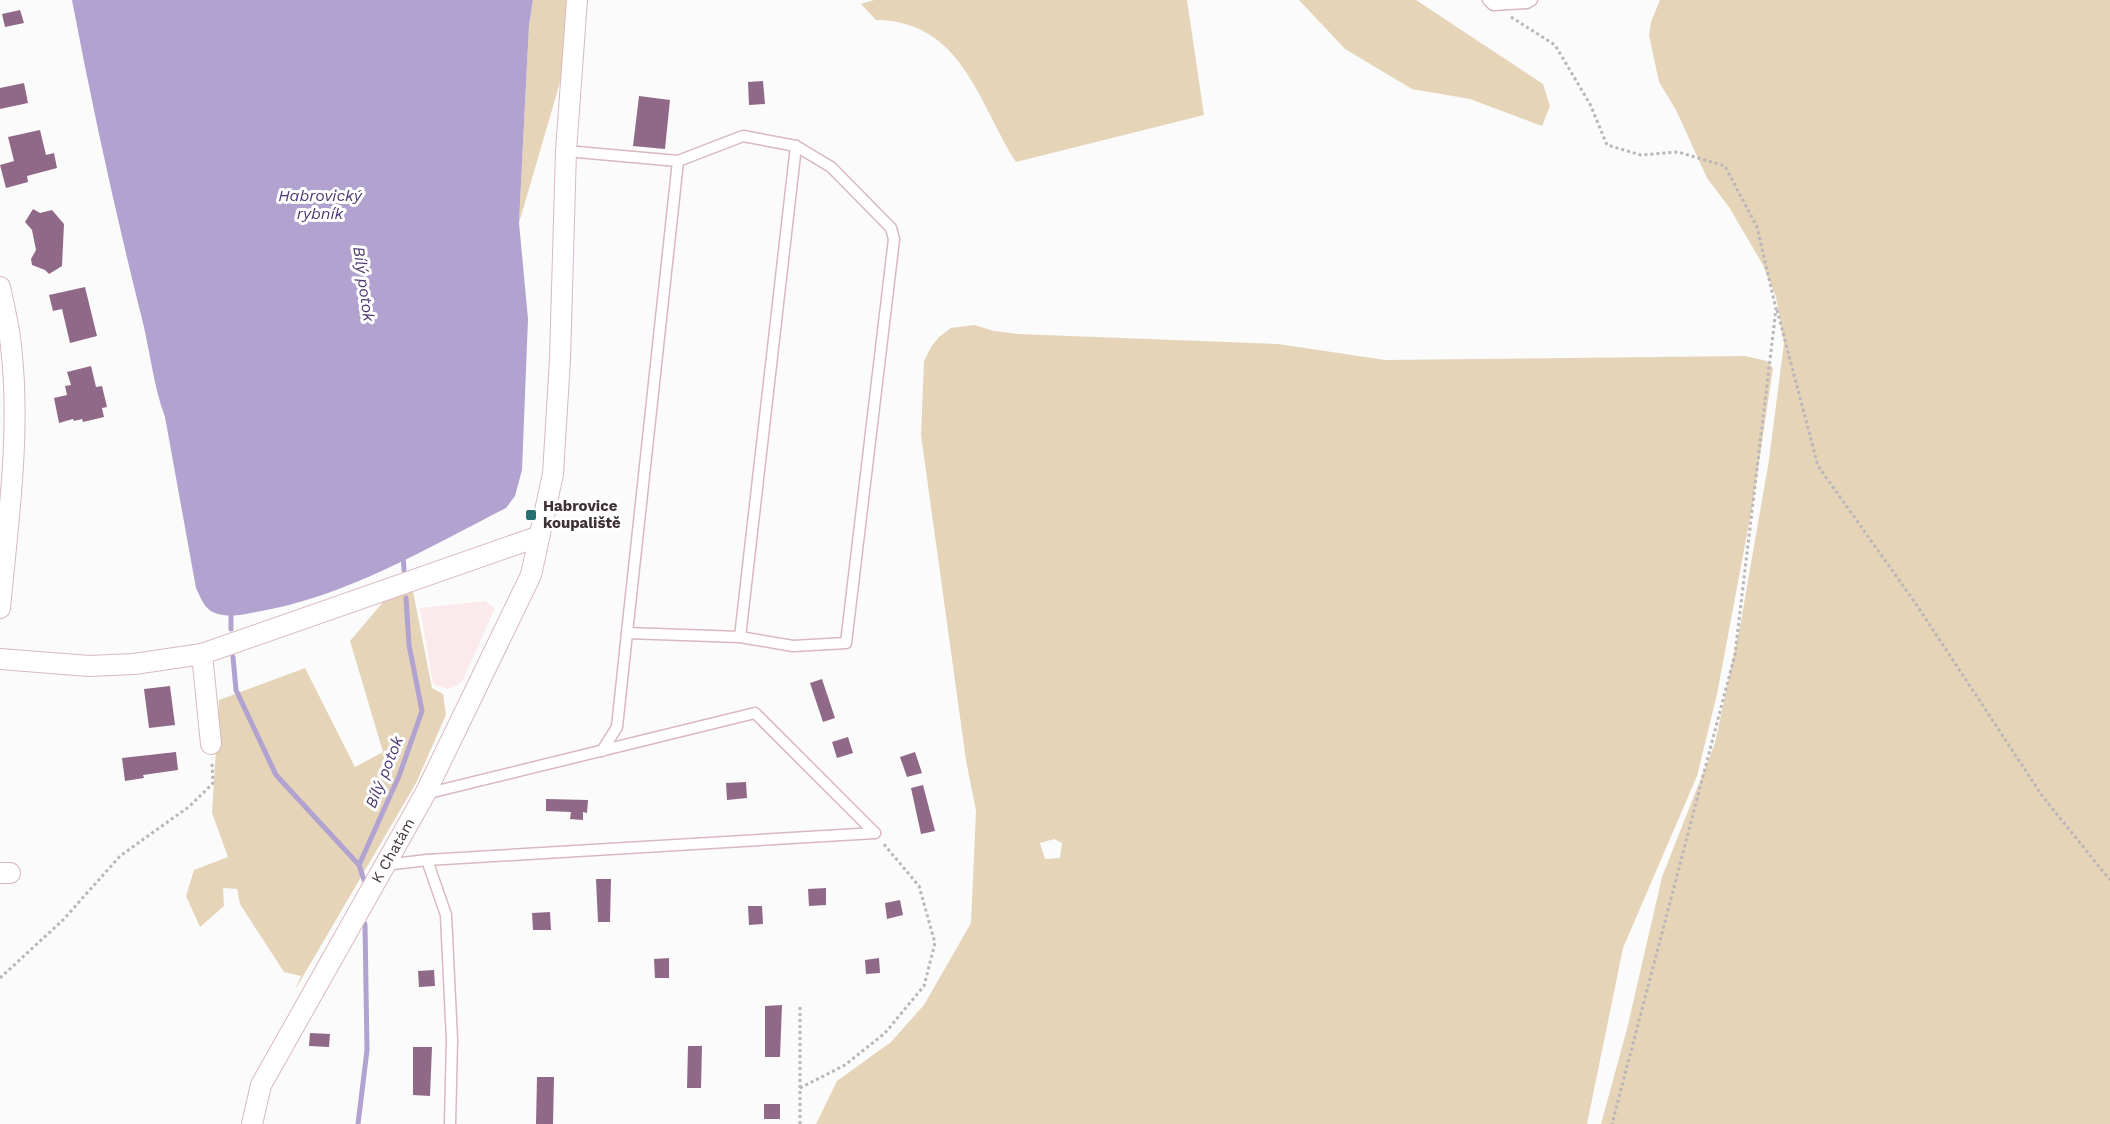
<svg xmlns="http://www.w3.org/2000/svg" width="2110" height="1124" font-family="'Work Sans',sans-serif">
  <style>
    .built { fill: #fbeaec }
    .green { fill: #e6d4b9; fill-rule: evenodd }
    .water { fill: #b1a2cf }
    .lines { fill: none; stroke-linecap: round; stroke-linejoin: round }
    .stream { stroke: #b1a2cf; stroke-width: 5 }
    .building { fill: #916988 }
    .service-casing { stroke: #d9b9bd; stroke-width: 13 }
    .minor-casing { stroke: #d9b9bd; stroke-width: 22 }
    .path { stroke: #bbb6b7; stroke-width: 3; stroke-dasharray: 3 3; stroke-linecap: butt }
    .service { stroke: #fff; stroke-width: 10 }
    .minor { stroke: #fff; stroke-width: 20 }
    .poi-dot { fill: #277173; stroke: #fff; stroke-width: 2 }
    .labels { text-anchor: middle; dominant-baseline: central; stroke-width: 6; stroke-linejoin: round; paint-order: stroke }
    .poi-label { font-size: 15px; font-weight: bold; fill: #3f3234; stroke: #fff; text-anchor: start }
    .street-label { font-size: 15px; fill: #3f3234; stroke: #fff }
    .water-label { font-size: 16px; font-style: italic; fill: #4d3670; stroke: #fff }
  </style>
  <rect width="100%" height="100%" fill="#fbfbfb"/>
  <polygon class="built" points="485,601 495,608 462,682 448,689 433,684 420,608"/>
  <g class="green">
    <polygon points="533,0 584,0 519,223 529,25"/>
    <path d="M 874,0 L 1187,0 L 1204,115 L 1016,162 C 978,102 962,21 876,20 L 861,4 Z"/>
    <polygon points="1299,0 1416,0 1543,84 1550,106 1542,126 1470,99 1412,89 1345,49"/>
    <polygon points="1660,0 2110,0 2110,1124 1601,1124 1627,1029 1662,877 1715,743 1741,621 1769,460 1784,343 1776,297 1763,265 1729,207 1707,178 1676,110 1659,82 1649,35 1651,22"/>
    <path d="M 974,325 L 994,331 L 1018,334 L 1278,344 L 1385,360 L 1745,356 L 1767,361 L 1773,368 L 1753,502 L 1717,694 L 1697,776 L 1623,948 L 1587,1124 L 816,1124 L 837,1081 L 891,1042 L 924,1005 L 971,923 L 976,811 L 966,760 L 921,435 L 924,361 L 931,347 L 939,337 L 951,328 ZM 1054,839 L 1062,843 L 1060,858 L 1045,859 L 1040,843 Z"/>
    <polygon points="413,591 432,688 443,694 446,715 416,783 295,990 301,976 284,972 240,904 237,889 223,888 224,906 200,927 186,896 194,870 228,857 212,813 219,700 305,668 355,767 383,752 350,641 384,601"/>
  </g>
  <path class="water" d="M 72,0 L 533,0 L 529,25 L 519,223 L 528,319 L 522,470 L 515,496 L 506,508 C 425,549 346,597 256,612 C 242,615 229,618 215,613 C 204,609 201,598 196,588 L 165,417 C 153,385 150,349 141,315 C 115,211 92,106 72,0 Z"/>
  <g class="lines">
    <g class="stream">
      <polyline points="403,554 404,570"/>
      <polyline points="231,616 231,629"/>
      <polyline points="233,657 236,690 276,775 359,865"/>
      <polyline points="364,880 359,865 399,776 422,711 409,645 406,598"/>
      <polyline points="358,1124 367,1050 365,924"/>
    </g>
  </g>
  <g class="building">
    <polygon points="20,10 24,23 5,27 2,14"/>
    <polygon points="763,81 765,104 749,105 748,82"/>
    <polygon points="24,83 28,103 0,109 0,88"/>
    <polygon points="639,96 670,100 665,149 633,146"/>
    <polygon points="40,130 46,155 54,153 57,168 27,176 28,182 6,188 0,165 14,161 8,137"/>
    <polygon points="33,209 40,213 52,210 64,224 62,266 49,274 45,270 32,265 31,259 36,250 32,230 25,222"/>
    <polygon points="85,287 97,336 70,343 62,309 53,311 49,295"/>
    <polygon points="91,366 96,387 102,386 107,407 102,408 104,417 83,422 82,419 74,421 73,419 59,423 54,398 67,395 65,386 71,385 67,372"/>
    <polygon points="822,679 835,718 823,722 810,683"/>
    <polygon points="170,686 175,725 149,728 144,689"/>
    <polygon points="848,737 853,753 837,758 832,742"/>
    <polygon points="176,752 178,770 143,775 144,778 125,781 122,758"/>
    <polygon points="915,752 922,773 907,777 900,757"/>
    <polygon points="746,782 747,798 727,800 726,783"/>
    <polygon points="923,785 935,831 921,834 911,788"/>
    <polygon points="546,799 588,800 587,813 583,812 583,820 570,819 571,812 546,811"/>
    <polygon points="596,879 611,879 610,922 598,922"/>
    <polygon points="826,888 826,905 809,906 808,889"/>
    <polygon points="900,900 903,915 887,919 885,903"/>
    <polygon points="748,906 762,906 763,924 749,925"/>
    <polygon points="550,912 551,930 533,930 532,913"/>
    <polygon points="669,958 669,978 655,978 654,959"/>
    <polygon points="879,958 880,973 866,974 865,960"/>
    <polygon points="434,970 435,986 419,987 418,971"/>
    <polygon points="782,1005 780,1057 765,1057 765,1006"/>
    <polygon points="310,1033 330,1034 329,1047 309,1046"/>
    <polygon points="688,1046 702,1046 701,1088 687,1088"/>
    <polygon points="413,1047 432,1047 430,1096 413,1095"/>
    <polygon points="537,1077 554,1077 553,1124 536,1124"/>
    <rect x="764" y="1104" width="16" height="15"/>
  </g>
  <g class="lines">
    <defs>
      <g id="service">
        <polyline points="1488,0 1493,5 1527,3 1532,0"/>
        <polyline points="566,151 678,161 743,136 796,146 831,167 891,228 894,239 846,643 793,646 740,637 627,633 617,727 602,751"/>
        <polyline points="627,633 678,161"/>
        <polyline points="740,637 796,146"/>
        <polyline points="425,794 755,713 875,833"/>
        <polyline points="427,860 446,915 452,1040 450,1124"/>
        <polyline points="385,865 427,860 875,833"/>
      </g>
      <g id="minor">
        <path d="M 0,287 C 4,306 9,326 11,346 C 21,432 8,522 0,608"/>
        <polyline points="0,659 89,666 134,664 202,654"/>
        <polyline points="211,744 202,654 537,537"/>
        <polyline points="0,873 10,873"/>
        <path id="s1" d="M 252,1124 L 261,1085 L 425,794 L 531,575 L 553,474 L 560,359 L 566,151 L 577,0"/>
      </g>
    </defs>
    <use href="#service" class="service-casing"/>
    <use href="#minor" class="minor-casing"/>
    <g class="path">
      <polyline points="1511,17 1555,45 1590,104 1607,145 1641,155 1678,152 1725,166 1757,227 1776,309 1735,654 1612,1124"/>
      <polyline points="1777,310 1818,466 1916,604 2043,797 2110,880"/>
      <polyline points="0,978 63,920 120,856 190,806 213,783 212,761"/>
      <polyline points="800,1088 845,1065 885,1033 924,986 935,943 919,886 882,842"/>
      <polyline points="800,1124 800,1004"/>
    </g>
    <use href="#service" class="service"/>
    <use href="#minor" class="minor"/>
  </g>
  <rect class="poi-dot" x="525" y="509" width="12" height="12" rx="3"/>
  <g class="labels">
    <g class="poi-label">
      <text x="543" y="506">Habrovice<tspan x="543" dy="17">koupaliště</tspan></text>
    </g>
    <g class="street-label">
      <text stroke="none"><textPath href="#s1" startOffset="309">K Chatám</textPath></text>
    </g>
    <g class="water-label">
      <text x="320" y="195">Habrovický<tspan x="320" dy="18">rybník</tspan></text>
      <text transform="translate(364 284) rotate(82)">Bílý potok</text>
      <text transform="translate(384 772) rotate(-68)">Bílý potok</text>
    </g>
  </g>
</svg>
